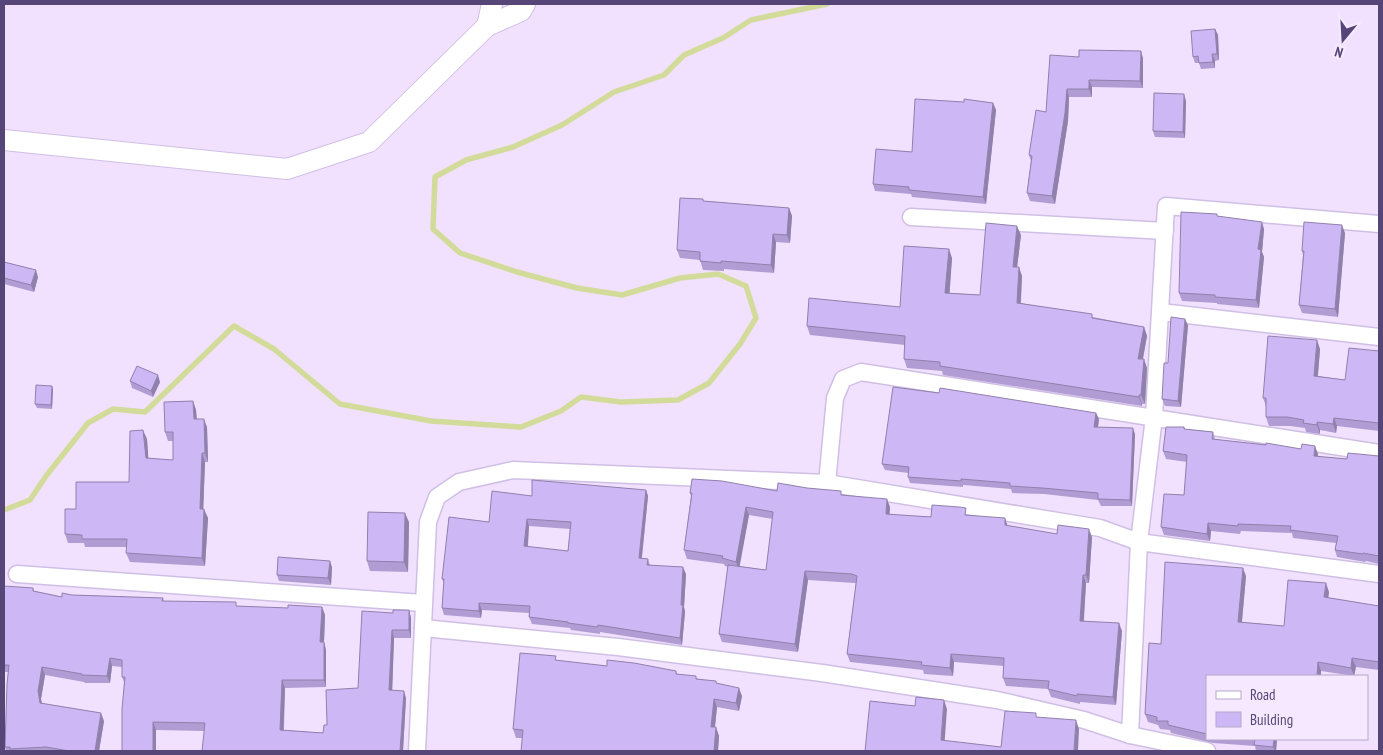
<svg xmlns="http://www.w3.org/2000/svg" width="1383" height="755" font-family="'PT Sans Narrow',sans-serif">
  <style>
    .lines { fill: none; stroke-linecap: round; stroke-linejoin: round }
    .stream { stroke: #d3db9a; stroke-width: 5.5 }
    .minor-casing { stroke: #cfbfe5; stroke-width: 19 }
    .tertiary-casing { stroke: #cfbfe5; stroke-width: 22 }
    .minor { stroke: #fff; stroke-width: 16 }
    .tertiary { stroke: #fff; stroke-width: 20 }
    .wall { fill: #b19dd3; fill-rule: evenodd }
    .shaded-wall { fill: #9080ac }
    .building { fill: #ceb7f5; stroke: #9080ac; fill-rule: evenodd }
  </style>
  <rect width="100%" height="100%" fill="#f2e1fe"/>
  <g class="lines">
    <polyline class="stream" points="4,510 30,500 46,476 88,423 113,409 145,412 234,326 274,349 340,404 431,421 521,427 561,411 581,397 621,402 678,400 709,383 740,344 756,318 746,286 718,274 680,278 622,295 577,288 517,272 460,253 433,229 435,177 466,160 513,147 562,125 614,92 664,75 684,55 723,38 751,20 827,4"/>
    <defs>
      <g id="minor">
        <polyline points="911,217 1165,231"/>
        <polyline points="1161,312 1379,337"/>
        <polyline points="827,483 835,398 843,379 861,372 1379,453"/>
        <polyline points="17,574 423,603"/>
        <polyline points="423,628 618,647 822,673 997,700 1084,720 1130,735 1207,751"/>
        <polyline points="1130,735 1139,542 1154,417 1166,206 1379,224"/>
        <polyline points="417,751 428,522 437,497 459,482 513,470 827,483 1100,528 1139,542 1379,574"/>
      </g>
      <g id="tertiary">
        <polyline points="487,26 492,4"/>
        <polyline points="4,140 287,169 369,142 487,26 521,11 525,4"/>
      </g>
    </defs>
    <use href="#minor" class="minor-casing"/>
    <use href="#tertiary" class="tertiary-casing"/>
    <use href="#minor" class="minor"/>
    <use href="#tertiary" class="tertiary"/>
  </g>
  <g class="wall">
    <polygon points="1215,29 1218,35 1219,60 1215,61 1215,68 1201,69 1199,63 1195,63 1193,57"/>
    <polygon points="1079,57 1143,58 1143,88 1092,87 1092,97 1069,97 1068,121 1055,204 1030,201 1027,193 1031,161 1029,155 1046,112"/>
    <polygon points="1186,101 1185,138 1155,137 1153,131"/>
    <polygon points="964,102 993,103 996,110 986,204 912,197 911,194 875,191 873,184 912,152"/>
    <polygon points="704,201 789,208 792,216 790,243 776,242 774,273 724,269 724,271 703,270 700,260 680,258 677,250"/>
    <polygon points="1218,216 1264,229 1262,252 1264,257 1259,308 1217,304 1217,303 1182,301 1179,293"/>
    <polygon points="1345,233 1338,317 1302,313 1299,305 1303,255 1302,251"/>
    <polygon points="1021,235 1017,267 1022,276 1021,303 1144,327 1147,336 1143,359 1147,368 1145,404 1142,404 1142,406 943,375 942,371 907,368 904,359 905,345 810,335 807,326 900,307 952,258 949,293 980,295"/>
    <polygon points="4,264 38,277 34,292 4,284"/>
    <polygon points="1188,325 1181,407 1165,406 1162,399 1168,363"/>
    <polygon points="1320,349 1318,376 1345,380 1379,351 1379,431 1337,426 1336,433 1320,430 1320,434 1306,432 1305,428 1290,426 1269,426 1266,417 1266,406 1263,398"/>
    <polygon points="130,381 160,382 153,397 132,388"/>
    <polygon points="53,389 52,409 37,408 35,404"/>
    <polygon points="193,401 196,410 197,419 207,427 208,462 205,462 203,509 208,518 205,566 130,562 126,553 127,547 85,547 84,543 68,543 65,534 76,509 129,482 147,439 148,459 173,460 173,441 168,441 165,432"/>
    <polygon points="1096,413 1099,419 1098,427 1135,434 1132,506 1101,506 1098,500 1044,494 1012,493 1011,489 963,485 963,487 910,483 908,477 908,473 885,470 882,464"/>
    <polygon points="1184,427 1185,429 1213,432 1215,439 1318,454 1318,457 1347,459 1379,456 1379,564 1366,561 1365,562 1337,557 1335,550 1336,543 1293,538 1292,533 1241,531 1240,534 1211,531 1210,541 1164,535 1161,527 1184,495 1187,462 1166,459 1163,451"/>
    <path d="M 646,490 L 648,496 L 642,558 L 648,559 L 650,565 L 686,574 L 684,607 L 685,612 L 682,645 L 600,632 L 600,634 L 571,630 L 570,628 L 532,624 L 529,617 L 529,613 L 482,610 L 481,618 L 444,615 L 442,608 L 444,583 L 442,579 L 489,522 L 532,496 ZM 529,526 L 570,529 L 568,551 L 528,547 Z"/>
    <path d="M 777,491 L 843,495 L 890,507 L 889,515 L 931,517 L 968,515 L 1008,526 L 1057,534 L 1092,537 L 1089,583 L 1086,583 L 1084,621 L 1122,631 L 1116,705 L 1080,702 L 1080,704 L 1051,697 L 1048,689 L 1006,686 L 1003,678 L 1004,666 L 954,662 L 953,676 L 924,674 L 923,670 L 850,662 L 847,654 L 856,583 L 855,583 L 808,580 L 798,652 L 722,642 L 719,634 L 728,567 L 725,566 L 724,564 L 687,559 L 684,550 L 691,496 L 690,493 ZM 749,515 L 773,519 L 766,570 L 739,566 Z"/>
    <polygon points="409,522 408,572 370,571 367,561"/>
    <polygon points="332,567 331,585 279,581 277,575"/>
    <polygon points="1246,576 1242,622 1284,626 1329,592 1328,598 1379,606 1379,670 1356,667 1354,676 1321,671 1321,676 1207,676 1207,739 1277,739 1276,751 1256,751 1255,746 1213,743 1171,733 1170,730 1160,729 1158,725 1148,722 1145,714 1161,644"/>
    <polygon points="33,588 34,591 62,597 72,595 163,598 164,601 237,606 288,608 322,607 325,615 324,642 326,650 326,687 285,688 284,730 323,733 327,725 358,688 393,613 409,610 411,618 411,638 394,638 392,690 406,698 403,751 204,731 156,730 156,751 122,751 124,682 122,677 122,667 112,666 110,683 85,683 84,682 45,675 41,699 42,703 104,721 99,751 6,751 5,747 8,672 4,672 4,590"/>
    <polygon points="557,661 607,666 676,671 677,674 717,683 742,696 739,711 717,707 715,727 719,736 718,751 521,751 522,738 516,738 513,729"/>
  </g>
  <g class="shaded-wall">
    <polygon points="1215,29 1218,35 1219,60 1217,54"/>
    <polygon points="1141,51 1143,58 1143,88 1140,81"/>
    <polygon points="1212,54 1215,61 1215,68 1213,62"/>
    <polygon points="1089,80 1092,87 1092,97 1089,89"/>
    <polygon points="1067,89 1069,97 1068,121 1055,204 1052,196"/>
    <polygon points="1184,94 1186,101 1185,138 1183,132"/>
    <polygon points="993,103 996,110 986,204 983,197"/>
    <polygon points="789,208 792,216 790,243 787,235"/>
    <polygon points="1262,222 1264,229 1262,252 1264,257 1259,308 1256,300 1258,249"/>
    <polygon points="1342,225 1345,233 1338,317 1335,309"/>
    <polygon points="1017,226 1021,235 1016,276 1013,267"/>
    <polygon points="773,234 776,242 774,273 771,265"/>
    <polygon points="949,249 952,258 949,302 945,293"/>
    <polygon points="1019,267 1022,276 1020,312 1017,303"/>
    <polygon points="36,270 38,277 34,292 31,285"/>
    <polygon points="1185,319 1188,325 1181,407 1178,401"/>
    <polygon points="1144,327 1147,336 1141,368 1138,359"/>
    <polygon points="1317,340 1320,349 1317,384 1314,376"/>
    <polygon points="1144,359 1147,368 1145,404 1141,395"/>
    <polygon points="158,375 160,382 153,397 151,391"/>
    <polygon points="52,386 53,389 52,409 51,405"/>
    <polygon points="1139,395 1142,404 1142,406 1139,397"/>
    <polygon points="193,401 196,410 197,427 194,419"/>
    <polygon points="1096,413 1099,419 1097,433 1094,427"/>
    <polygon points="1334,418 1337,426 1336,433 1333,424"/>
    <polygon points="204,419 207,427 208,462 205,453"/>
    <polygon points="1317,422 1320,430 1320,434 1317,425"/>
    <polygon points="1133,428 1135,434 1132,506 1130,500"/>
    <polygon points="143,430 147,439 149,467 146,458"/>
    <polygon points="1315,446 1318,454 1317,464 1314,456"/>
    <polygon points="202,453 205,462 203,517 200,509"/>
    <polygon points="646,490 648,496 641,564 639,558"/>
    <polygon points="887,499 890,507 889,523 886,514"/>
    <polygon points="746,507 749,515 739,570 736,562"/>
    <polygon points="204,509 208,518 205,566 202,558"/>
    <polygon points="405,513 409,522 408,572 404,562"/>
    <polygon points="1005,518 1008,527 1005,525"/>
    <polygon points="527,519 529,526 527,553 524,546"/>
    <polygon points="1208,523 1211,531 1210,541 1207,534"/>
    <polygon points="1089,529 1092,537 1089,583 1086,575"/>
    <polygon points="330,561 332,567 331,585 328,578"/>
    <polygon points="683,567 686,574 684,607 685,612 682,645 680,638"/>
    <polygon points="1243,568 1246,576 1241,631 1238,622"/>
    <polygon points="805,571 808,580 798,652 795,644"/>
    <polygon points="1083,575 1086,583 1083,629 1080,621"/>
    <polygon points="1326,583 1329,592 1327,606 1324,597"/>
    <polygon points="479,603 482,610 481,618 479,611"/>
    <polygon points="322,607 325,615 324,642 326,650 326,687 324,680 320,642"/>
    <polygon points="409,610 411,618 411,638 409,630"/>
    <polygon points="1119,623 1122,631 1116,705 1113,697"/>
    <polygon points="392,630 394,638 392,697 389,690"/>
    <polygon points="951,654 954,662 953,676 950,668"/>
    <polygon points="110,658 112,666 110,683 107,676"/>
    <polygon points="1352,658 1356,667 1354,676 1351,668"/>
    <polygon points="1318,662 1321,671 1321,676 1317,676"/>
    <polygon points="42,667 45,675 41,699 43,711 40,703 38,691"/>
    <polygon points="282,680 285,688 283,738 280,730"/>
    <polygon points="739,688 742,696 739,711 736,703"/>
    <polygon points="404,691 406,698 403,751 400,751"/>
    <polygon points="714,699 717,707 714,735 711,727"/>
    <polygon points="944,700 947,709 944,750 941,740"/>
    <polygon points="101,713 104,721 99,751 95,751"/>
    <polygon points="1076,720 1079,729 1078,751 1074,751"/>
    <polygon points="153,722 156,730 156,751 153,751"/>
    <polygon points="716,727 719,736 718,751 714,751"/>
    <polygon points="1274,739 1277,739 1276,751 1275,751 1273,747"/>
  </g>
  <g class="building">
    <polygon points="1215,29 1217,54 1212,54 1213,62 1199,63 1198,56 1193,57 1191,31"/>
    <polygon points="1079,50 1141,51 1140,81 1089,80 1089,89 1067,89 1065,113 1052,196 1027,193 1032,156 1029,155 1036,110 1046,112 1050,55 1079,57"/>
    <polygon points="1154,93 1184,94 1183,132 1153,131"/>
    <polygon points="915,99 964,102 964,99 993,103 983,197 909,190 909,187 873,184 876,149 912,152"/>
    <polygon points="680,198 703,199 703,201 789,208 787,235 773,234 771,265 721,261 721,263 700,261 700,252 677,250"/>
    <polygon points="1181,212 1217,214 1217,216 1262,222 1258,249 1261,250 1256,300 1215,297 1215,295 1179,293"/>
    <polygon points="1304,222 1342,225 1335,309 1299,305 1304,251 1302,251"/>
    <polygon points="986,223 1017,226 1013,267 1019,267 1017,303 1092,314 1092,318 1144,327 1138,359 1144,359 1141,395 1139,395 1139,397 940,366 940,362 904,359 905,336 807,326 809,298 900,307 904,246 949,249 945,293 980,295"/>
    <polygon points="4,262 36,270 31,285 4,278"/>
    <polygon points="1171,317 1185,319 1178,401 1162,399 1164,363 1168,363"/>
    <polygon points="1268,336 1317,340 1314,376 1345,380 1349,348 1379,351 1379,423 1334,418 1333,424 1317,422 1317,425 1303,423 1304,420 1287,417 1266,417 1266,398 1263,398"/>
    <polygon points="137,366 158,375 151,391 130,381"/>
    <polygon points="36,385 52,386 51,405 35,404"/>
    <polygon points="893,387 939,393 940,388 1096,413 1094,427 1133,428 1130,500 1098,499 1098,493 1042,488 1010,486 1010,483 961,479 961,481 908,477 909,467 882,464"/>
    <polygon points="193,401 194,419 204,419 205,453 202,453 200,509 204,509 202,558 126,553 127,539 82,539 82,535 65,534 65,509 76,509 76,482 129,482 130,431 143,430 146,458 173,460 173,432 165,432 164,402"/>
    <polygon points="1166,427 1184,427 1184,429 1213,432 1212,439 1266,445 1266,443 1301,449 1302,444 1315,446 1314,456 1347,459 1348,453 1379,456 1379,556 1363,553 1363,554 1335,550 1338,536 1290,530 1291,526 1238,524 1238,526 1208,523 1207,534 1161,527 1164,494 1184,495 1187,455 1163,451"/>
    <polygon points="692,479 722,481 777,491 778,483 807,488 841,491 841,495 887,499 886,514 931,517 932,505 959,507 966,508 965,515 1005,518 1005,525 1057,534 1058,525 1089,529 1086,575 1083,575 1080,621 1119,623 1113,697 1077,694 1077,696 1048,689 1049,681 1003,678 1004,658 951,654 950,668 921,665 922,662 847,654 857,576 852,574 805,571 795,644 719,634 728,565 766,570 773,512 746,507 736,562 722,558 723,556 684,550 692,493 690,493"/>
    <path d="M 532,480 L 646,490 L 639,558 L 648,559 L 647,565 L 683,567 L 681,605 L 683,605 L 680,638 L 598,625 L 597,627 L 568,623 L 568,622 L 529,617 L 530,606 L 479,603 L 479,611 L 442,608 L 444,579 L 442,579 L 449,517 L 489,522 L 492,491 L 532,496 ZM 527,519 L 571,522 L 568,551 L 524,546 Z"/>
    <polygon points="368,512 405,513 404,562 367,561"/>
    <polygon points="278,557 330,561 328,578 277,575"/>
    <polygon points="1165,562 1243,568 1238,622 1284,626 1288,580 1326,583 1324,597 1379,606 1379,662 1352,658 1351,668 1318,662 1317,676 1207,676 1207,734 1168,725 1168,721 1157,721 1157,717 1145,714 1149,643 1161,644"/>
    <polygon points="4,586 33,588 33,591 62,597 62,593 72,595 163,598 162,601 236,602 236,606 288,608 288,605 322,607 320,642 324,642 324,680 282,680 280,730 323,733 324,725 327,725 326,690 358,688 362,611 393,613 393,610 409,610 409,630 392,630 389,690 404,691 400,751 202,751 205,723 153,722 153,751 122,751 122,709 125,677 122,677 122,660 110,658 107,676 82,675 82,674 42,667 38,691 40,703 101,713 95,751 69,751 46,747 10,749 10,747 5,747 7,684 9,665 4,665"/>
    <polygon points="520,653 556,656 555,660 607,666 607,660 634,663 676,671 676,674 696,676 696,679 716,681 716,683 739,688 736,703 714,699 711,727 716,727 714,751 521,751 523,730 513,729"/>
    <polygon points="916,697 944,700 941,740 1001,747 1005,711 1036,713 1036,717 1076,720 1074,751 865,751 870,701 915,706"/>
    <polygon points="1255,739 1274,739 1273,747 1254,745"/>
  </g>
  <rect width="1383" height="755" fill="none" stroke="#564677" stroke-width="10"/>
  <rect x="1206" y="675" width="162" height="65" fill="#f6e9ff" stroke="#b6a8c9"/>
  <rect x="1216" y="691" width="25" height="8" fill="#ffffff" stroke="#b6a8c9"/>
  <text x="1250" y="700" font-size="15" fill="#564677">Road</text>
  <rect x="1216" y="712" width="25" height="15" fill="#ceb7f5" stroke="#b6a8c9"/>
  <text x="1250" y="725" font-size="15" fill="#564677">Building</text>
  <g transform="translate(1343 40) rotate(198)" stroke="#f6e9ff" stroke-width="4" paint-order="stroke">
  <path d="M0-4L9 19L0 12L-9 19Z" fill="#564677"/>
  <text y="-8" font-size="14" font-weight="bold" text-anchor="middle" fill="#564677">N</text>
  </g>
</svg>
